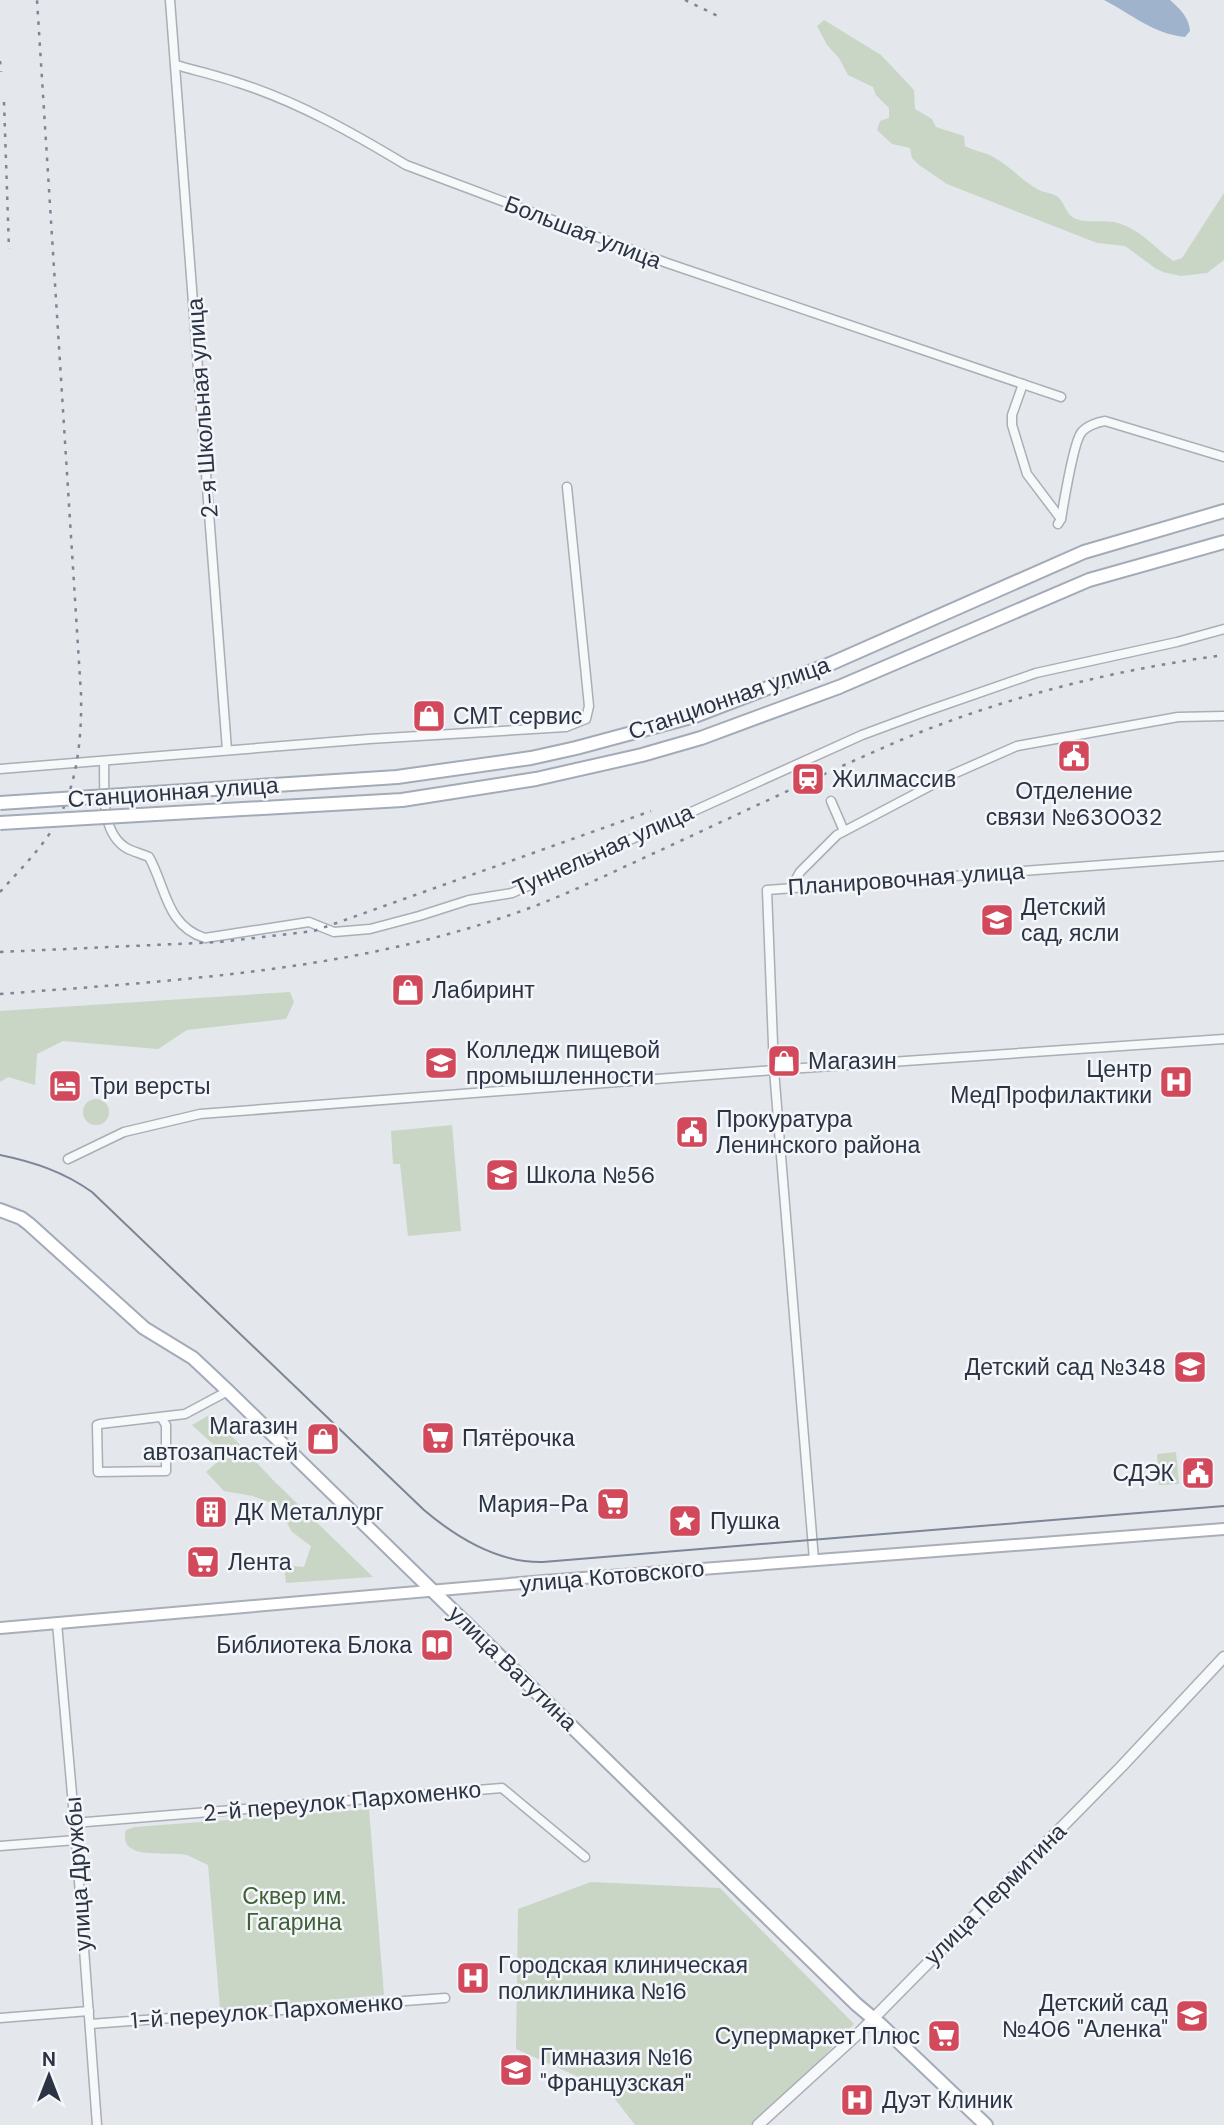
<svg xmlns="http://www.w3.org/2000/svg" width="1224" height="2125" font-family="'DM Sans',sans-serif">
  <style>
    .green { fill: #c9d6c5 }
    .water { fill: #9fb4cc }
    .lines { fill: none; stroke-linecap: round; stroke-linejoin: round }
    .minor-casing { stroke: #a9aeb7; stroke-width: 11 }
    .tertiary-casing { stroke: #a9aeb7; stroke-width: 13 }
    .secondary-casing { stroke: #a9aeb7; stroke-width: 14 }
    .primary-casing { stroke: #a3abb8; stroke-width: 16 }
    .minor { stroke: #f7f8fa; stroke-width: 8 }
    .tertiary { stroke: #f7f8fa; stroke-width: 10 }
    .secondary { stroke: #fff; stroke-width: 10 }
    .primary { stroke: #fff; stroke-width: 12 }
    .tram { stroke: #7d8696; stroke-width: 2 }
    .rail { stroke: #7d8696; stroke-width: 2.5; stroke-dasharray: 3.5 7; stroke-linecap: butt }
    .primary-bridge-casing { stroke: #a3abb8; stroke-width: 16; stroke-linecap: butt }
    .primary-bridge { stroke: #fff; stroke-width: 12 }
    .labels { text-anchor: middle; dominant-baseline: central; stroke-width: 5; stroke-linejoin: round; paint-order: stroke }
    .street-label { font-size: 23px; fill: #2b3445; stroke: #f4f6f9 }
    .poi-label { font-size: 23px; fill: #2b3445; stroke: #f4f6f9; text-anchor: start }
    .park-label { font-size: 23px; fill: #3f6138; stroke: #f4f6f9 }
  </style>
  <rect width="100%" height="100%" fill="#e4e7ec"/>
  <g class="green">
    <path d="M 824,20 L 881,55 L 914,90 L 915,109 L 932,119 L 936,127 L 964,136 L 965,146 C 974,151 986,152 995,158 C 1011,167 1022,181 1039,190 C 1045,193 1054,193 1059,198 C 1065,204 1066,215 1076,219 C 1087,223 1102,220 1114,222 C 1138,227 1154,247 1173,261 L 1182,258 L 1224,193 L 1224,260 L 1207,273 L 1181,276 L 1163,272 L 1155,268 L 1125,246 L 1097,243 L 947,184 L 919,165 L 912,158 L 910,148 L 892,144 L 877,130 L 880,121 L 889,118 L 889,108 L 876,95 L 873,87 L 848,75 L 839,58 L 827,45 L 817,26 Z"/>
    <polygon points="290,992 294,1002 286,1019 187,1030 158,1049 63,1041 37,1054 35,1085 8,1077 0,1082 0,1011"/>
    <circle cx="96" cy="1112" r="13"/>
    <polygon points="452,1125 461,1231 408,1236 400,1164 393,1164 391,1131"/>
    <polygon points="211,1414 273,1480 373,1577 286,1583 284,1565 304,1567 311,1546 292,1532 277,1505 253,1496 224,1491 206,1472 225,1455 192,1425"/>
    <polygon points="1176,1452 1179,1484 1159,1485 1157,1454"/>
    <path d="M 369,1809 L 384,1995 L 220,2009 L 208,1865 C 201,1862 194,1858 187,1855 C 170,1850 117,1863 126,1830 L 135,1827 Z"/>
    <polygon points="591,1882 720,1888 854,2024 759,2125 635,2125 608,2090 516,2049 518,1909"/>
  </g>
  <path class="water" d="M 1104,0 L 1170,0 C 1180,9 1189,17 1190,31 L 1185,37 C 1154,34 1131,14 1104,0 Z"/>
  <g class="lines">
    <defs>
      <g id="minor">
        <polyline points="170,0 227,750"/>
        <path d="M 176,65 C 197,71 219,76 239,83 C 298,102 353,133 406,165 L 667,263 L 1061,397"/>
        <polyline points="1023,384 1012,415 1012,425 1027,474 1061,519"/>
        <path d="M 1058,524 L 1061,519 C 1064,502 1073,444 1081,433 C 1086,426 1098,422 1105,421 L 1224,457"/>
        <path d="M 104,761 C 105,789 99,833 128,849 C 135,852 142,854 149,857 C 166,887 166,926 205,938 L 309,922 L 334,932 L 370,929 L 419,916 L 469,900 L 512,893 L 862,735 L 924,712 L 1036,673 L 1177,642 L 1224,629"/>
        <polyline points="0,769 369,739 566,727 586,719 589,706 567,487"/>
        <polyline points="831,801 844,831"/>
        <polyline points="791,888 800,872 837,835 951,775 1017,746 1178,717 1224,716"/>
        <polyline points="68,1159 124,1132 200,1114 774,1070 1224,1039"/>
        <polyline points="161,1417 166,1425 166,1471 98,1472 97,1425 100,1424 185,1414 228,1391"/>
        <polyline points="814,1560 774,1070 767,890 1224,856"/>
        <polyline points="57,1623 76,1840 97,2125"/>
        <polyline points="74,1823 502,1788 585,1857"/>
        <polyline points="0,1846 76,1840"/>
        <polyline points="0,2018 89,2011"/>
        <polyline points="90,2024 445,1998"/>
      </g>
      <polyline id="tertiary" points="758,2125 860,2032 1122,1766 1224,1657"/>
      <polyline id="secondary" points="0,1628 544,1581 1224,1529"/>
      <g id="primary">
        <polyline points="830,664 1084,552 1224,511"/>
        <polyline points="839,687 1089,580 1224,542"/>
        <polyline points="0,1210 21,1218 29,1224 144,1328 193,1358 228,1391 856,2004 881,2025 986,2125"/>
      </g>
    </defs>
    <use href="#minor" class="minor-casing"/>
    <use href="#tertiary" class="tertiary-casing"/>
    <use href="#secondary" class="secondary-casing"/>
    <use href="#primary" class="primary-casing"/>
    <use href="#minor" class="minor"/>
    <use href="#tertiary" class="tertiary"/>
    <use href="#secondary" class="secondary"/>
    <use href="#primary" class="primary"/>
    <path class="tram" d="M 0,1155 C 34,1162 64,1172 92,1192 L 424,1510 C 457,1538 499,1563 543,1562 L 1224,1506"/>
    <g class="rail">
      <polyline points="685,0 722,18"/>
      <polyline points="0,61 1,72"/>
      <polyline points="4,102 9,249"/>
      <path d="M 0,892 C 18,872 37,853 52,830 C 77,790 82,740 81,694 L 37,0"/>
      <polyline points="0,952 220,942 314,931 651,811"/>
      <path d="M 0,994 C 169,981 340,972 501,918 C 557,900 608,874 661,850 C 741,813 820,775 901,740 C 1004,697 1114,670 1224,655"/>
    </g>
    <defs>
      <g id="primary-bridge">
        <polyline points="0,803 397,777 531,758 576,748 695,716 830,664"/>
        <polyline points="0,823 402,800 536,779 642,755 701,738 839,687"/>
      </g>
    </defs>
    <use href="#primary-bridge" class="primary-bridge-casing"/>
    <use href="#primary-bridge" class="primary-bridge"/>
  </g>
  <defs>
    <symbol id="shop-square" viewBox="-11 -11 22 22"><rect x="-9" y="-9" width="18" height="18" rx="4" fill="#d1495b" stroke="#f4f6f9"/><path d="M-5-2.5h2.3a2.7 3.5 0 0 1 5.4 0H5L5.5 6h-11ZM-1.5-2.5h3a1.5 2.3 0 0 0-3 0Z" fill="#fff"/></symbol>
    <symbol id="civic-square" viewBox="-11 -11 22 22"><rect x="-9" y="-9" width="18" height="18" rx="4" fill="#d1495b" stroke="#f4f6f9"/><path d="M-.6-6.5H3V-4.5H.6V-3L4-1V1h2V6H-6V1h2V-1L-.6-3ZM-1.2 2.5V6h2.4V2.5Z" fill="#fff"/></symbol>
    <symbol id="station-square" viewBox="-11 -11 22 22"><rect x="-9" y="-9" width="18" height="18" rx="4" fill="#d1495b" stroke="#f4f6f9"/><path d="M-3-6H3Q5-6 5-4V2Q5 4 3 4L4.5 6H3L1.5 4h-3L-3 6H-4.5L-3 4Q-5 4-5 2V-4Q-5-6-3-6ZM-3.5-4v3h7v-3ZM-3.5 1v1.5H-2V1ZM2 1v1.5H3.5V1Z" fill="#fff"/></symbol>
    <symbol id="school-square" viewBox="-11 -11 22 22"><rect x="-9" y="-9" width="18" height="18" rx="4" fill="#d1495b" stroke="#f4f6f9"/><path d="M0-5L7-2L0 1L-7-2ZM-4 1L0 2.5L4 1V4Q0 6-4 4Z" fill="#fff"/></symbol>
    <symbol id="university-square" viewBox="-11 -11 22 22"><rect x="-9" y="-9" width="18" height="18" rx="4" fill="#d1495b" stroke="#f4f6f9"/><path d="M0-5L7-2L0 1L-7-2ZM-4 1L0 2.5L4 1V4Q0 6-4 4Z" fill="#fff"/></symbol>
    <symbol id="hospital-square" viewBox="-11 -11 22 22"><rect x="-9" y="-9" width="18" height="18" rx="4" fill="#d1495b" stroke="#f4f6f9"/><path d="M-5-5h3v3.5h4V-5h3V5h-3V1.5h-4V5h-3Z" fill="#fff"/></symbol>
    <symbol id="hotel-square" viewBox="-11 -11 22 22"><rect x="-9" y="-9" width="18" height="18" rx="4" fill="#d1495b" stroke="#f4f6f9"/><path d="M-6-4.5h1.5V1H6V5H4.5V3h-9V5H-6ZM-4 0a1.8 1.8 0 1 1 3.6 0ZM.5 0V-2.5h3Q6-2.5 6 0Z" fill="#fff"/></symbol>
    <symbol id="supermarket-square" viewBox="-11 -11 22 22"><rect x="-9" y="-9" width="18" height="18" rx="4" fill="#d1495b" stroke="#f4f6f9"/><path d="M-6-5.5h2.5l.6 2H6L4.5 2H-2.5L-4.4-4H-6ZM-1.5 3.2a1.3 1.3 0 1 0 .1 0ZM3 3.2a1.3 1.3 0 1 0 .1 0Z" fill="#fff"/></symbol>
    <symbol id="building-square" viewBox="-11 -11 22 22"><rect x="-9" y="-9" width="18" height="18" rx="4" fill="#d1495b" stroke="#f4f6f9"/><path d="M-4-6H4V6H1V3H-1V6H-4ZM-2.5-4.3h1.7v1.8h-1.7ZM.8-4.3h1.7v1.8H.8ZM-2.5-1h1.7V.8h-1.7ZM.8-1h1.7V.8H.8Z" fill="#fff"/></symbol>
    <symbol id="sight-square" viewBox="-11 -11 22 22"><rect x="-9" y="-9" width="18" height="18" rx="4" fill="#d1495b" stroke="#f4f6f9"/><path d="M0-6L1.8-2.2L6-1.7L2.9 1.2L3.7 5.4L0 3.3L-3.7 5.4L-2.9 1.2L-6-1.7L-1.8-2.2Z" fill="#fff"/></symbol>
    <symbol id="library-square" viewBox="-11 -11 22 22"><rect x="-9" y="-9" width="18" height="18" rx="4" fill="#d1495b" stroke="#f4f6f9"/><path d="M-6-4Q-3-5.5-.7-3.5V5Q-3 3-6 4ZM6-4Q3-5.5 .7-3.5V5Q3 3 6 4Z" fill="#fff"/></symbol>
  </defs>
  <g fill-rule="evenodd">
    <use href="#shop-square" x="410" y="697" width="38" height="38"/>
    <use href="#civic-square" x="1055" y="737" width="38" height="38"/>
    <use href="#station-square" x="789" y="760" width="38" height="38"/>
    <use href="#school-square" x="978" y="901" width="38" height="38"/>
    <use href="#shop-square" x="389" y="971" width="38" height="38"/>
    <use href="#shop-square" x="765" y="1042" width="38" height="38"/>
    <use href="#university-square" x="422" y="1044" width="38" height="38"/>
    <use href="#hospital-square" x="1157" y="1063" width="38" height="38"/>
    <use href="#hotel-square" x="46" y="1067" width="38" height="38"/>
    <use href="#civic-square" x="673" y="1113" width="38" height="38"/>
    <use href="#school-square" x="483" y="1156" width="38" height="38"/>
    <use href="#school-square" x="1171" y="1348" width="38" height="38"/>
    <use href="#supermarket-square" x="419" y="1419" width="38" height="38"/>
    <use href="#shop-square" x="304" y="1420" width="38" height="38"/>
    <use href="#civic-square" x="1179" y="1454" width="38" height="38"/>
    <use href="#supermarket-square" x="594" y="1485" width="38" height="38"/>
    <use href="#building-square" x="192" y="1493" width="38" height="38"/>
    <use href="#sight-square" x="666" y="1502" width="38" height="38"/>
    <use href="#supermarket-square" x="184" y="1543" width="38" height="38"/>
    <use href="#library-square" x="418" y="1626" width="38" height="38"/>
    <use href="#hospital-square" x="454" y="1959" width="38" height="38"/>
    <use href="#school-square" x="1173" y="1997" width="38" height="38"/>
    <use href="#supermarket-square" x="925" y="2017" width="38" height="38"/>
    <use href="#school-square" x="497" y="2051" width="38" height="38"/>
    <use href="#hospital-square" x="838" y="2081" width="38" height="38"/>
  </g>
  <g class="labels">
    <g class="street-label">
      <text transform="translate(583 232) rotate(21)">Большая улица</text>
      <text transform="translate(202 408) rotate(-94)">2-я Школьная улица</text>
      <text transform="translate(729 698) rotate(-19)">Станционная улица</text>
      <text transform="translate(173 792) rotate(-4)">Станционная улица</text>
      <text transform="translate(603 850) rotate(-24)">Туннельная улица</text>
      <text transform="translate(906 879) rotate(-4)">Планировочная улица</text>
      <text transform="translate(612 1576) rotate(-5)">улица Котовского</text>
      <text transform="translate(513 1668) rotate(44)">улица Ватутина</text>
      <text transform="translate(342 1801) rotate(-5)">2-й переулок Пархоменко</text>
      <text transform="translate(78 1874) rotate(-94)">улица Дружбы</text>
      <text transform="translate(995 1894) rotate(-45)">улица Пермитина</text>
      <text transform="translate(267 2011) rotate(-4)">1-й переулок Пархоменко</text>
    </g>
    <g class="poi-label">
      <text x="453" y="716">СМТ сервис</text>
      <text x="832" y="779">Жилмассив</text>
      <text x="1074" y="791" text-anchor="middle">Отделение<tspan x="1074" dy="26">связи №630032</tspan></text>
      <text x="1021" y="907">Детский<tspan x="1021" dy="26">сад, ясли</tspan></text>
      <text x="432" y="990">Лабиринт</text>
      <text x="466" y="1050">Колледж пищевой<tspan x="466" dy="26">промышленности</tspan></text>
      <text x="808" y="1061">Магазин</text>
      <text x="1152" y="1069" text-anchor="end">Центр<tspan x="1152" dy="26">МедПрофилактики</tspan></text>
      <text x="90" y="1086">Три версты</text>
      <text x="716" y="1119">Прокуратура<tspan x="716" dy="26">Ленинского района</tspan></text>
      <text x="526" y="1175">Школа №56</text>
      <text x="1166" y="1367" text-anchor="end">Детский сад №348</text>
      <text x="298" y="1426" text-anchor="end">Магазин<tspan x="298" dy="26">автозапчастей</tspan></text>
      <text x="462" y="1438">Пятёрочка</text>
      <text x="1174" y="1473" text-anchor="end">СДЭК</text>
      <text x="588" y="1504" text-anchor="end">Мария-Ра</text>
      <text x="235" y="1512">ДК Металлург</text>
      <text x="710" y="1521">Пушка</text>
      <text x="228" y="1562">Лента</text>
      <text x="412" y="1645" text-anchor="end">Библиотека Блока</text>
      <text x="498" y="1965">Городская клиническая<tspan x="498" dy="26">поликлиника №16</tspan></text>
      <text x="1168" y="2003" text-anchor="end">Детский сад<tspan x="1168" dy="26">№406 "Аленка"</tspan></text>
      <text x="920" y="2036" text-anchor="end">Супермаркет Плюс</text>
      <text x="540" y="2057">Гимназия №16<tspan x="540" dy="26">"Французская"</tspan></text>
      <text x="882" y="2100">Дуэт Клиник</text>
    </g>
    <g class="park-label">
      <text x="294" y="1896">Сквер им.<tspan x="294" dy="26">Гагарина</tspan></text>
    </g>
  </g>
  <g transform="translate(49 2076)" stroke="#f4f6f9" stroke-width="5" paint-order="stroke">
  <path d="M0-5L12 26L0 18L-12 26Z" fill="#2b3445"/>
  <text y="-10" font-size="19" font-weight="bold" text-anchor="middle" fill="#2b3445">N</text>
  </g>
</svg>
